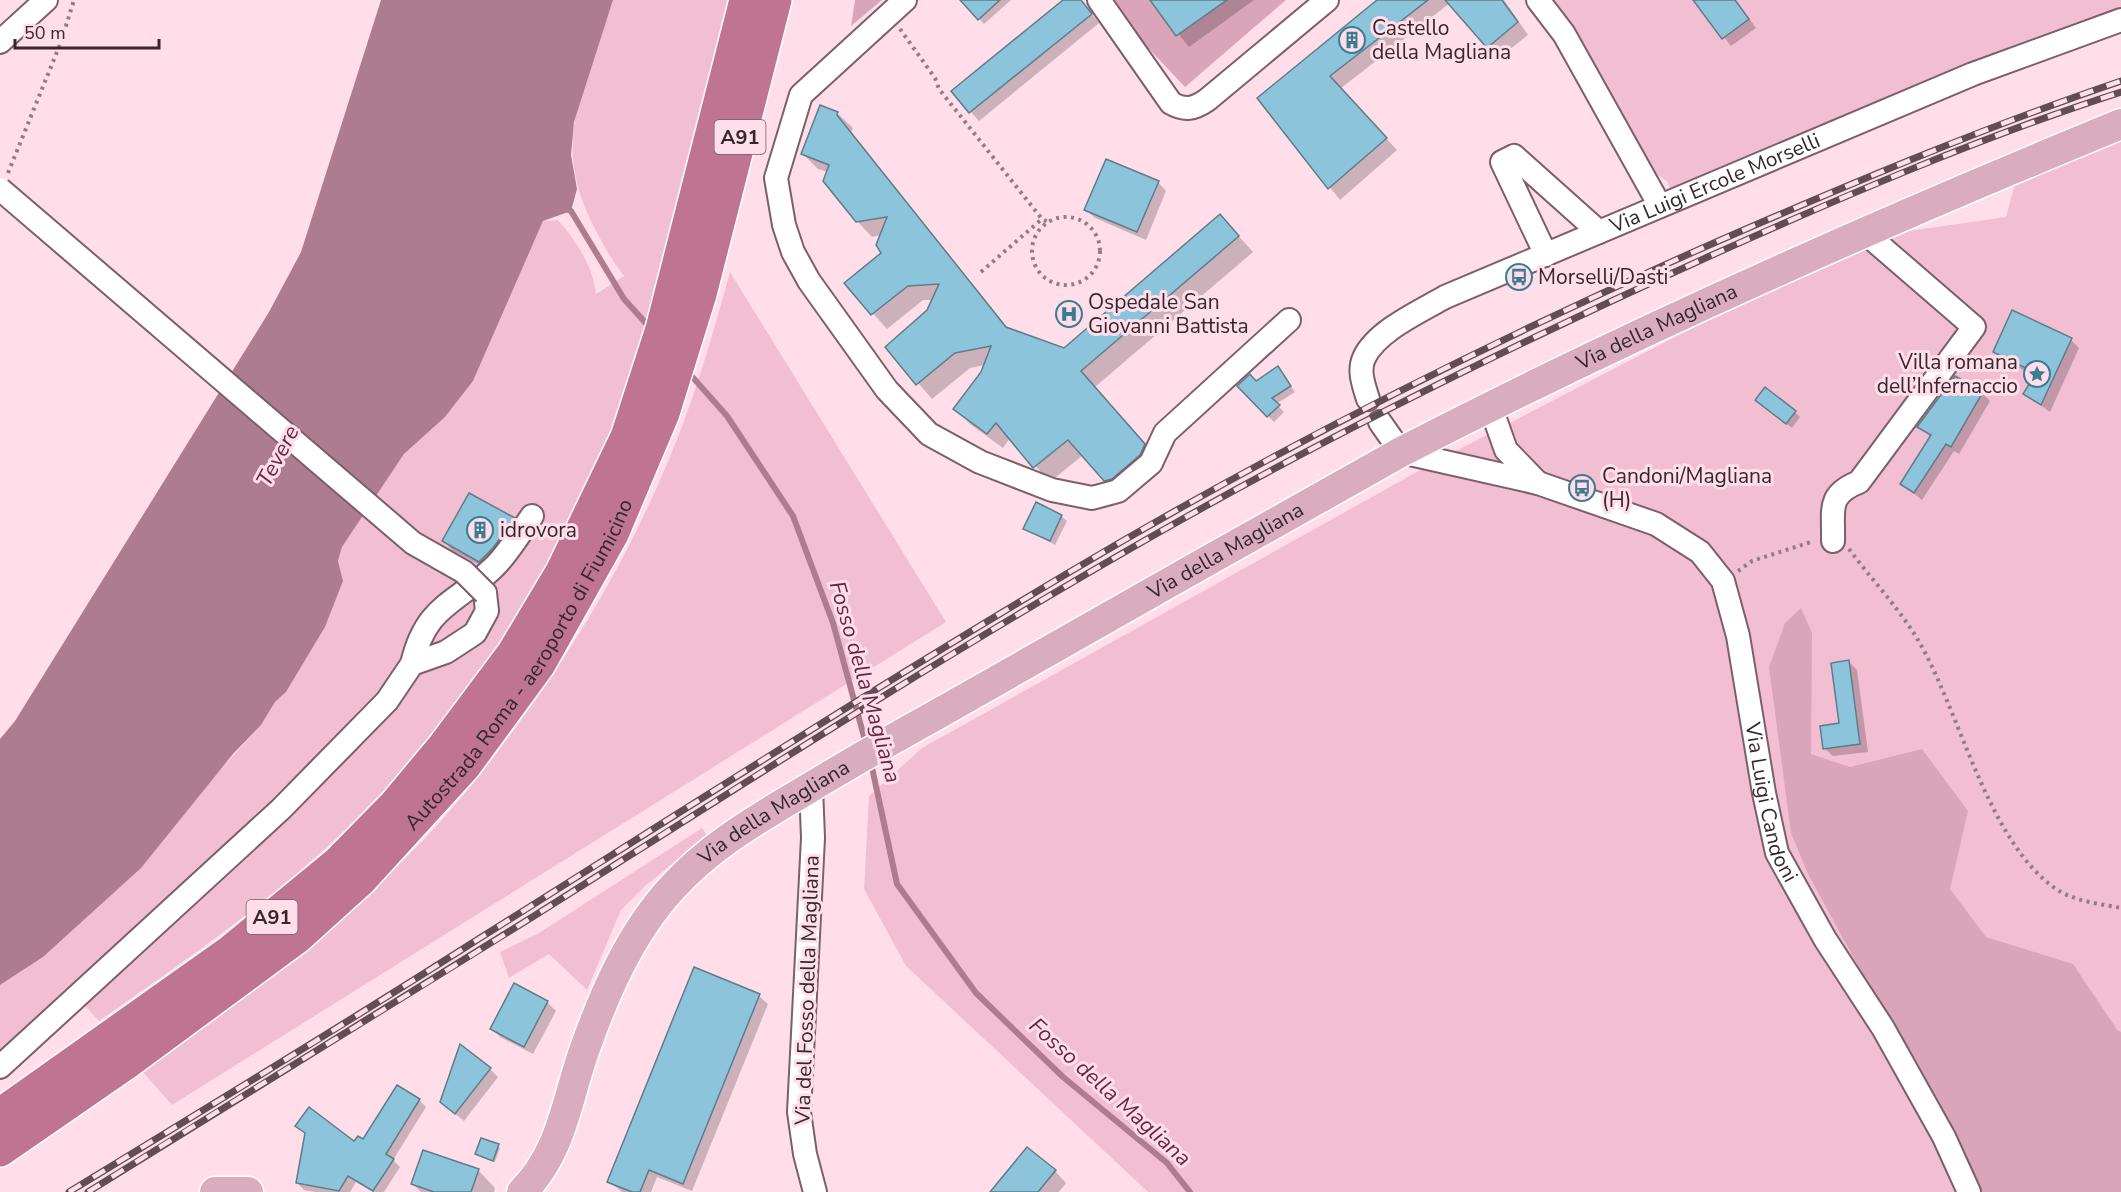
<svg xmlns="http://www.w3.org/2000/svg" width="2121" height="1192" font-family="'Nunito Sans',sans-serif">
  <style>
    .green { fill: #f2bfd2 }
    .forest { fill: #dba5b9 }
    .water { fill: #ae7c8f }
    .shadow { fill: #0003 }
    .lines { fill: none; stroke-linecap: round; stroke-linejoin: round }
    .stream { stroke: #ae7c8f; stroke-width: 6 }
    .building { fill: #8bc4db; stroke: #5f7c88; stroke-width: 1.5 }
    .minor-casing { stroke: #7b5f6a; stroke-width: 26 }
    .major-casing { stroke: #fff; stroke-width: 33 }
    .highway-casing { stroke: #fff; stroke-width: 36 }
    .path { stroke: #937d85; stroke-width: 4; stroke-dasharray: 3 4.5; stroke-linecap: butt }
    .minor { stroke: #fff; stroke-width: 22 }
    .major { stroke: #d9acbe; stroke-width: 30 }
    .highway { stroke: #bf7492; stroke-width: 33 }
    .rail-casing { stroke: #5f4e54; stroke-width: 7 }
    .rail { stroke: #ffdeea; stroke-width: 4.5; stroke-dasharray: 14; stroke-linecap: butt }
    .minor-bridge-casing { stroke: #7b5f6a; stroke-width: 26; stroke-linecap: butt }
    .minor-bridge { stroke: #fff; stroke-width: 22 }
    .labels { text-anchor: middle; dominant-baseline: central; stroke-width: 6; stroke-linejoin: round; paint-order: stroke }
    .shield { fill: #ffdeea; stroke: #715f65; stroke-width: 1.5 }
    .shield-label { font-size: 20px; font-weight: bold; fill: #34282c }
    .poi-label { font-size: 21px; fill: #34282c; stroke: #ffdeea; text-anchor: start }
    .street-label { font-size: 21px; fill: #34282c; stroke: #ffdeea }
    .water-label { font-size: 22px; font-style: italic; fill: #662643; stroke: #ffdeea }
  </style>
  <rect width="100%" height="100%" fill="#ffdeea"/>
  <g class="green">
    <path d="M 613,0 L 732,0 C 711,81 690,161 669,242 C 658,282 650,323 637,363 C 579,544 452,739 308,864 C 243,921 170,971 99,1021 L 73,993 L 0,1059 L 0,985 L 43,957 L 88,916 L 261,725 L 275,702 L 286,692 L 325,627 L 343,581 L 338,561 L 342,547 L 404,454 L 445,417 L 473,381 L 543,221 L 558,220 C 576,241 593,265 596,294 L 624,276 C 612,261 604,246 595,229 C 548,141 586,86 613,0 Z"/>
    <polygon points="1551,0 2121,0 2121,11 1887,98 1809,135 1671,190 1667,181 1645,167"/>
    <polygon points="2121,139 2121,1192 1148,1192 906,966 864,889 869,796 922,748 1431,464 1867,237 2006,217 2016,180"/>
    <path d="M 730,272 L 946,622 L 172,1105 L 140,1069 C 220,1006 304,946 382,880 C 433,835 476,782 516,727 C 592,624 654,511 695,390 C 708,351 719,312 730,272 Z"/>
    <polygon points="702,828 707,836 645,886 621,910 587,990 549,954 509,978 500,952 539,933"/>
  </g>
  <g class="forest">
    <polygon points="855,0 882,0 851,26"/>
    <polygon points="1103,0 1286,0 1185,87"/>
    <polygon points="1801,608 1812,633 1811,754 1850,767 1922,749 1968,811 1950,889 1986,937 2073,964 2118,1031 2121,1032 2121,1192 1981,1192 1808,874 1791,833 1769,667 1785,623"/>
  </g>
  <polygon class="water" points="381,0 613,0 574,122 571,155 577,189 571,211 543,221 473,381 445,417 404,454 342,547 338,561 343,581 325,627 286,692 275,702 261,725 233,754 141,868 43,957 0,985 0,739 15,721 269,312 301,252"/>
  <g class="shadow">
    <polygon points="962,0 1011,0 984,24"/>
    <polygon points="1066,0 1081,0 1099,23 979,121 953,92"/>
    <polygon points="1254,0 1189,47 1152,1 1153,0"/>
    <polygon points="1380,0 1504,0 1528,35 1499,58 1450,3 1340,89 1397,150 1340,200 1259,98"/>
    <polygon points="1695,0 1736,0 1756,28 1731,46"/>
    <polygon points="837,113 853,128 851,132 1009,330 1064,350 1235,232 1253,252 1095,387 1159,460 1120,495 1083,455 1050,482 1010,438 1003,448 970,424 955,409 982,373 985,365 970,368 932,399 887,347 928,311 933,300 923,300 887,329 846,283 884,253 881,235 872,237 857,221 828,172 818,169 803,154"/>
    <polygon points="1158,182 1166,191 1146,240 1095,218 1086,210"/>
    <polygon points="2013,312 2071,340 2079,348 2050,412 2025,394 2036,376 2002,360 1994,352"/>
    <polygon points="1278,368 1295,392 1276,404 1284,412 1274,422 1239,386 1256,383"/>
    <polygon points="1982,393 1990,401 1959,454 1954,451 1922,500 1902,484 1932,438 1919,427"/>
    <polygon points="1762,406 1795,412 1800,417 1792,428"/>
    <polygon points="1061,516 1067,521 1055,545 1025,528"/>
    <polygon points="514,519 522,527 489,570 452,550 444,541"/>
    <polygon points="1849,662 1857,670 1868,752 1833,756 1824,748 1840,724"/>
    <polygon points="695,969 759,996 768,1004 692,1191 657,1177 651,1192 622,1192 608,1181"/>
    <polygon points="547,1002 556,1011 533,1054 500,1037 492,1029"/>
    <polygon points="490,1069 498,1077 464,1121 441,1102"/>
    <polygon points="419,1100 426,1107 393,1160 400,1167 384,1192 373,1192 356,1182 350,1192 316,1192 304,1190 297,1183 306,1134 297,1126 355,1143 364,1141"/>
    <polygon points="498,1146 500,1148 495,1162 476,1154"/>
    <polygon points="478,1170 495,1188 494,1192 421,1192 413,1184"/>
    <polygon points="1055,1171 1066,1183 1059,1192 992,1192"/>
  </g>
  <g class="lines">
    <g class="stream">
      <polyline points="564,208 571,211 624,299 652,330"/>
      <polyline points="688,372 727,416 793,516 833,623 866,744"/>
      <polyline points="871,763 897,884 976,993 1063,1077 1167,1163 1190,1192"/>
    </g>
  </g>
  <g class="building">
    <polygon points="960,0 1000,0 978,20"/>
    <polygon points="1063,0 1081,0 1092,14 969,113 951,91"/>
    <polygon points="1150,0 1227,0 1176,36"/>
    <polygon points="1377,0 1428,0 1330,76 1387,138 1328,189 1257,98"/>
    <polygon points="1445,0 1502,0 1518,22 1487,48"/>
    <polygon points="1693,0 1735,0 1749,19 1722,39"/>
    <polygon points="820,105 838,112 837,115 1006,327 1064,348 1220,214 1239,236 1081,371 1145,444 1140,455 1112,479 1104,481 1068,440 1033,468 996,423 987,434 953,409 981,372 991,346 955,353 916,385 885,347 927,310 939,284 908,286 871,315 844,283 881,253 876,245 887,217 856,222 823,181 829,165 801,154"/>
    <polygon points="1106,159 1159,181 1137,232 1084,210"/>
    <polygon points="2012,310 2072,338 2041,405 2023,394 2036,373 1993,352"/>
    <polygon points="1278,366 1291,386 1272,398 1280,405 1267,417 1237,386 1250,374 1256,381"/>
    <polygon points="1955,376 1983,392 1951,447 1946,444 1914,493 1900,484 1931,435 1917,427"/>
    <polygon points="1765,387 1796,411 1786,424 1755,400"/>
    <polygon points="469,493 515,518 493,548 479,562 442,541"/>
    <polygon points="1036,502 1062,515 1050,541 1023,529"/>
    <polygon points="1849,660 1860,744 1823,749 1820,726 1839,723 1831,663"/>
    <polygon points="694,967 760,994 683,1184 649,1170 640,1192 632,1192 607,1182"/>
    <polygon points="514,983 548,1001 524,1047 490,1029"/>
    <polygon points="460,1044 491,1068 455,1114 440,1102"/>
    <polygon points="397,1085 420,1099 386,1154 394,1159 373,1191 348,1176 339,1191 296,1183 305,1133 295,1126 309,1107 354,1141 358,1136 363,1139"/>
    <polygon points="481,1138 499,1144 493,1161 475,1154"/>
    <polygon points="1027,1147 1056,1170 1038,1192 990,1192"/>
    <polygon points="423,1150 479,1169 471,1192 434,1192 411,1184"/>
  </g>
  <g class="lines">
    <defs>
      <g id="minor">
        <polyline points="905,0 801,95 776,178 784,225 793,252 809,281 887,390 929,434 980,462 1052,490 1092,498 1118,491 1151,463 1165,433 1289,320"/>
        <path d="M 1099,0 L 1171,103 C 1185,111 1194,109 1207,100 L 1327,0"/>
        <polyline points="1538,0 1564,34 1660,206"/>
        <polyline points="0,42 46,0"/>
        <polyline points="1546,255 1502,162 1514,156 1599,232"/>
        <path id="s1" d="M 1368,399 C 1364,386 1358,371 1364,358 C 1376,331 1421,311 1445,297 L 1973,74 L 2121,20"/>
        <polyline points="1490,405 1506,450 1538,483"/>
        <path id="s2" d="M 1380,422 L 1401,452 L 1538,483 L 1656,524 L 1700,552 L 1723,581 L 1738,636 L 1764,793 L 1777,853 L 1825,939 L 1883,1028 L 1944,1137 L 1969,1192"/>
        <path d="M 1833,541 C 1834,510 1826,495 1859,482 L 1974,327 L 1863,231"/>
        <path d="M 412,664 C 426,605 454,605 493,568 C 508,554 520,533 532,516"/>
        <polyline points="811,787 813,838 799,1112 805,1154 815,1192"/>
        <polyline points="0,1067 281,809 387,701 412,664 446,652 475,633 487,611 485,593"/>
      </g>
      <g id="major">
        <polyline points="215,1192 248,1192"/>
        <path id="s3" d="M 522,1192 C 562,1152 566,1102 584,1051 C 604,994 630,934 671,889 C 707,849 750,823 796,796 C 842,768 889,741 936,715 C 1090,627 1246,539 1401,452 C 1635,331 1877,224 2121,124"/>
      </g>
      <g id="highway">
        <polyline points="0,1115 230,952 338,863 395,805 445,745 513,654 562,572 627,437 662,329 746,0"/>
        <path id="s4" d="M 0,1150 L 126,1063 L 297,937 L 360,880 L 465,765 L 539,664 L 612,534 L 663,413 L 700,294 L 775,0"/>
      </g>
    </defs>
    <use href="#minor" class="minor-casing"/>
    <use href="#major" class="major-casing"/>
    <use href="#highway" class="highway-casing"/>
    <g class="path">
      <polyline points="900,29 935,78 939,89 1042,219 1048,222"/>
      <polyline points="8,173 61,42 74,0"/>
      <circle cx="1066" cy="251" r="34"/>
      <polyline points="981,272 1042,219"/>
      <path d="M 1849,549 C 1871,579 1899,608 1918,640 C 1960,711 1987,841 2056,889 C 2074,901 2100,904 2121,908"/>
      <polyline points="1738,571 1752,561 1814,541"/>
    </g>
    <use href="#minor" class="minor"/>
    <use href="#major" class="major"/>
    <use href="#highway" class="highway"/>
    <defs>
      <g id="rail">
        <path d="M 69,1192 C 203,1110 337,1029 469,945 C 668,820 866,693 1068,573 C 1283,445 1509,332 1739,232 C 1864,178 1991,125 2121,81"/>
        <path d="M 88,1192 C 236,1099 386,1009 534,916 C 737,788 940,657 1149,538 C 1331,434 1519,342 1710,256 C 1844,196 1981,137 2121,92"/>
      </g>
    </defs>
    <use href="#rail" class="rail-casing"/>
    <use href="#rail" class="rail"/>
    <defs>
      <polyline id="minor-bridge" points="0,189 413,543 464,572 485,593"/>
    </defs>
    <use href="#minor-bridge" class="minor-bridge-casing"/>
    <use href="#minor-bridge" class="minor-bridge"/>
  </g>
  <defs>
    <symbol id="building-ring" viewBox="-11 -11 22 22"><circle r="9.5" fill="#ffdeea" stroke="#3e7a92" stroke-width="1.5"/><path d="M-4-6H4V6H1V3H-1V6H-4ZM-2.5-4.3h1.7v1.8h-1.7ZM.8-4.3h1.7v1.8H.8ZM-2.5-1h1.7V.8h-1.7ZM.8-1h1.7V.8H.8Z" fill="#3e7a92"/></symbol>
    <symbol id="bus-ring" viewBox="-11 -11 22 22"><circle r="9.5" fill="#ffdeea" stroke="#3e7a92" stroke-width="1.5"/><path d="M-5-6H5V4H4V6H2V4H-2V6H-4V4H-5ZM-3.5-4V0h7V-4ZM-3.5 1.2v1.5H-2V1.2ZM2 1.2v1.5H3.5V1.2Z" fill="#3e7a92"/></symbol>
    <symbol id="hospital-ring" viewBox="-11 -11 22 22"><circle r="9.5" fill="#ffdeea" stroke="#3e7a92" stroke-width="1.5"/><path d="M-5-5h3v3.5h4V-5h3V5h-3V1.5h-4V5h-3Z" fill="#3e7a92"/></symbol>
    <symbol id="sight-ring" viewBox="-11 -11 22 22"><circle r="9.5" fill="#ffdeea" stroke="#3e7a92" stroke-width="1.5"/><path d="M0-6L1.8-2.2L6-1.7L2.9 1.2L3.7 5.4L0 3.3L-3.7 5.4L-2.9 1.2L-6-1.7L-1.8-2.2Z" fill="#3e7a92"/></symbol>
  </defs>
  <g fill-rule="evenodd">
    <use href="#building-ring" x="1337" y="25" width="30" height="30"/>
    <use href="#bus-ring" x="1504" y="262" width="30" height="30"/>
    <use href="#hospital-ring" x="1054" y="299" width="30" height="30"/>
    <use href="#sight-ring" x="2022" y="359" width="30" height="30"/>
    <use href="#bus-ring" x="1567" y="473" width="30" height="30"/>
    <use href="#building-ring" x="465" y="515" width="30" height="30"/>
  </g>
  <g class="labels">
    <g class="shield">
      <rect x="714.5" y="120" width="51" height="34" rx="4.5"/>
      <rect x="246.5" y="900" width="51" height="34" rx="4.5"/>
    </g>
    <g class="shield-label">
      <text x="740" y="137">A91</text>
      <text x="272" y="917">A91</text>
    </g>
    <g class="poi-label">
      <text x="1372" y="28">Castello<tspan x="1372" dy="24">della Magliana</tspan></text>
      <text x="1538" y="277">Morselli/Dasti</text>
      <text x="1088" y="302">Ospedale San<tspan x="1088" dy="24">Giovanni Battista</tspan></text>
      <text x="2018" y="362" text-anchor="end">Villa romana<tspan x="2018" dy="24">dell’Infernaccio</tspan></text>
      <text x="1602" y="476">Candoni/Magliana<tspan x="1602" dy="24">(H)</tspan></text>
      <text x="500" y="530">idrovora</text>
    </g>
    <g class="street-label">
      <text stroke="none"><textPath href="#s1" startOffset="438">Via Luigi Ercole Morselli</textPath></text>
      <text stroke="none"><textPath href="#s3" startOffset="1478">Via della Magliana</textPath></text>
      <text stroke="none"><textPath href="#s3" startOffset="992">Via della Magliana</textPath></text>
      <text stroke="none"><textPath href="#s4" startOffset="720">Autostrada Roma - aeroporto di Fiumicino</textPath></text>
      <text stroke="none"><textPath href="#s2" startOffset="618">Via Luigi Candoni</textPath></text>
      <text stroke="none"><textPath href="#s3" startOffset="470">Via della Magliana</textPath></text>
      <text transform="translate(807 990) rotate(-88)">Via del Fosso della Magliana</text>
    </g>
    <g class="water-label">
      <text transform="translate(278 456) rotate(-62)">Tevere</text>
      <text transform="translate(865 682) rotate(74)">Fosso della Magliana</text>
      <text transform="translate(1110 1092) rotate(42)">Fosso della Magliana</text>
    </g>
  </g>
  <path d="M15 39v9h144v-9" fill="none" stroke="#34282c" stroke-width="3"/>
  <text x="24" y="39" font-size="18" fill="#34282c" stroke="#ffdeea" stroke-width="4.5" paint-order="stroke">50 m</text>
</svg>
